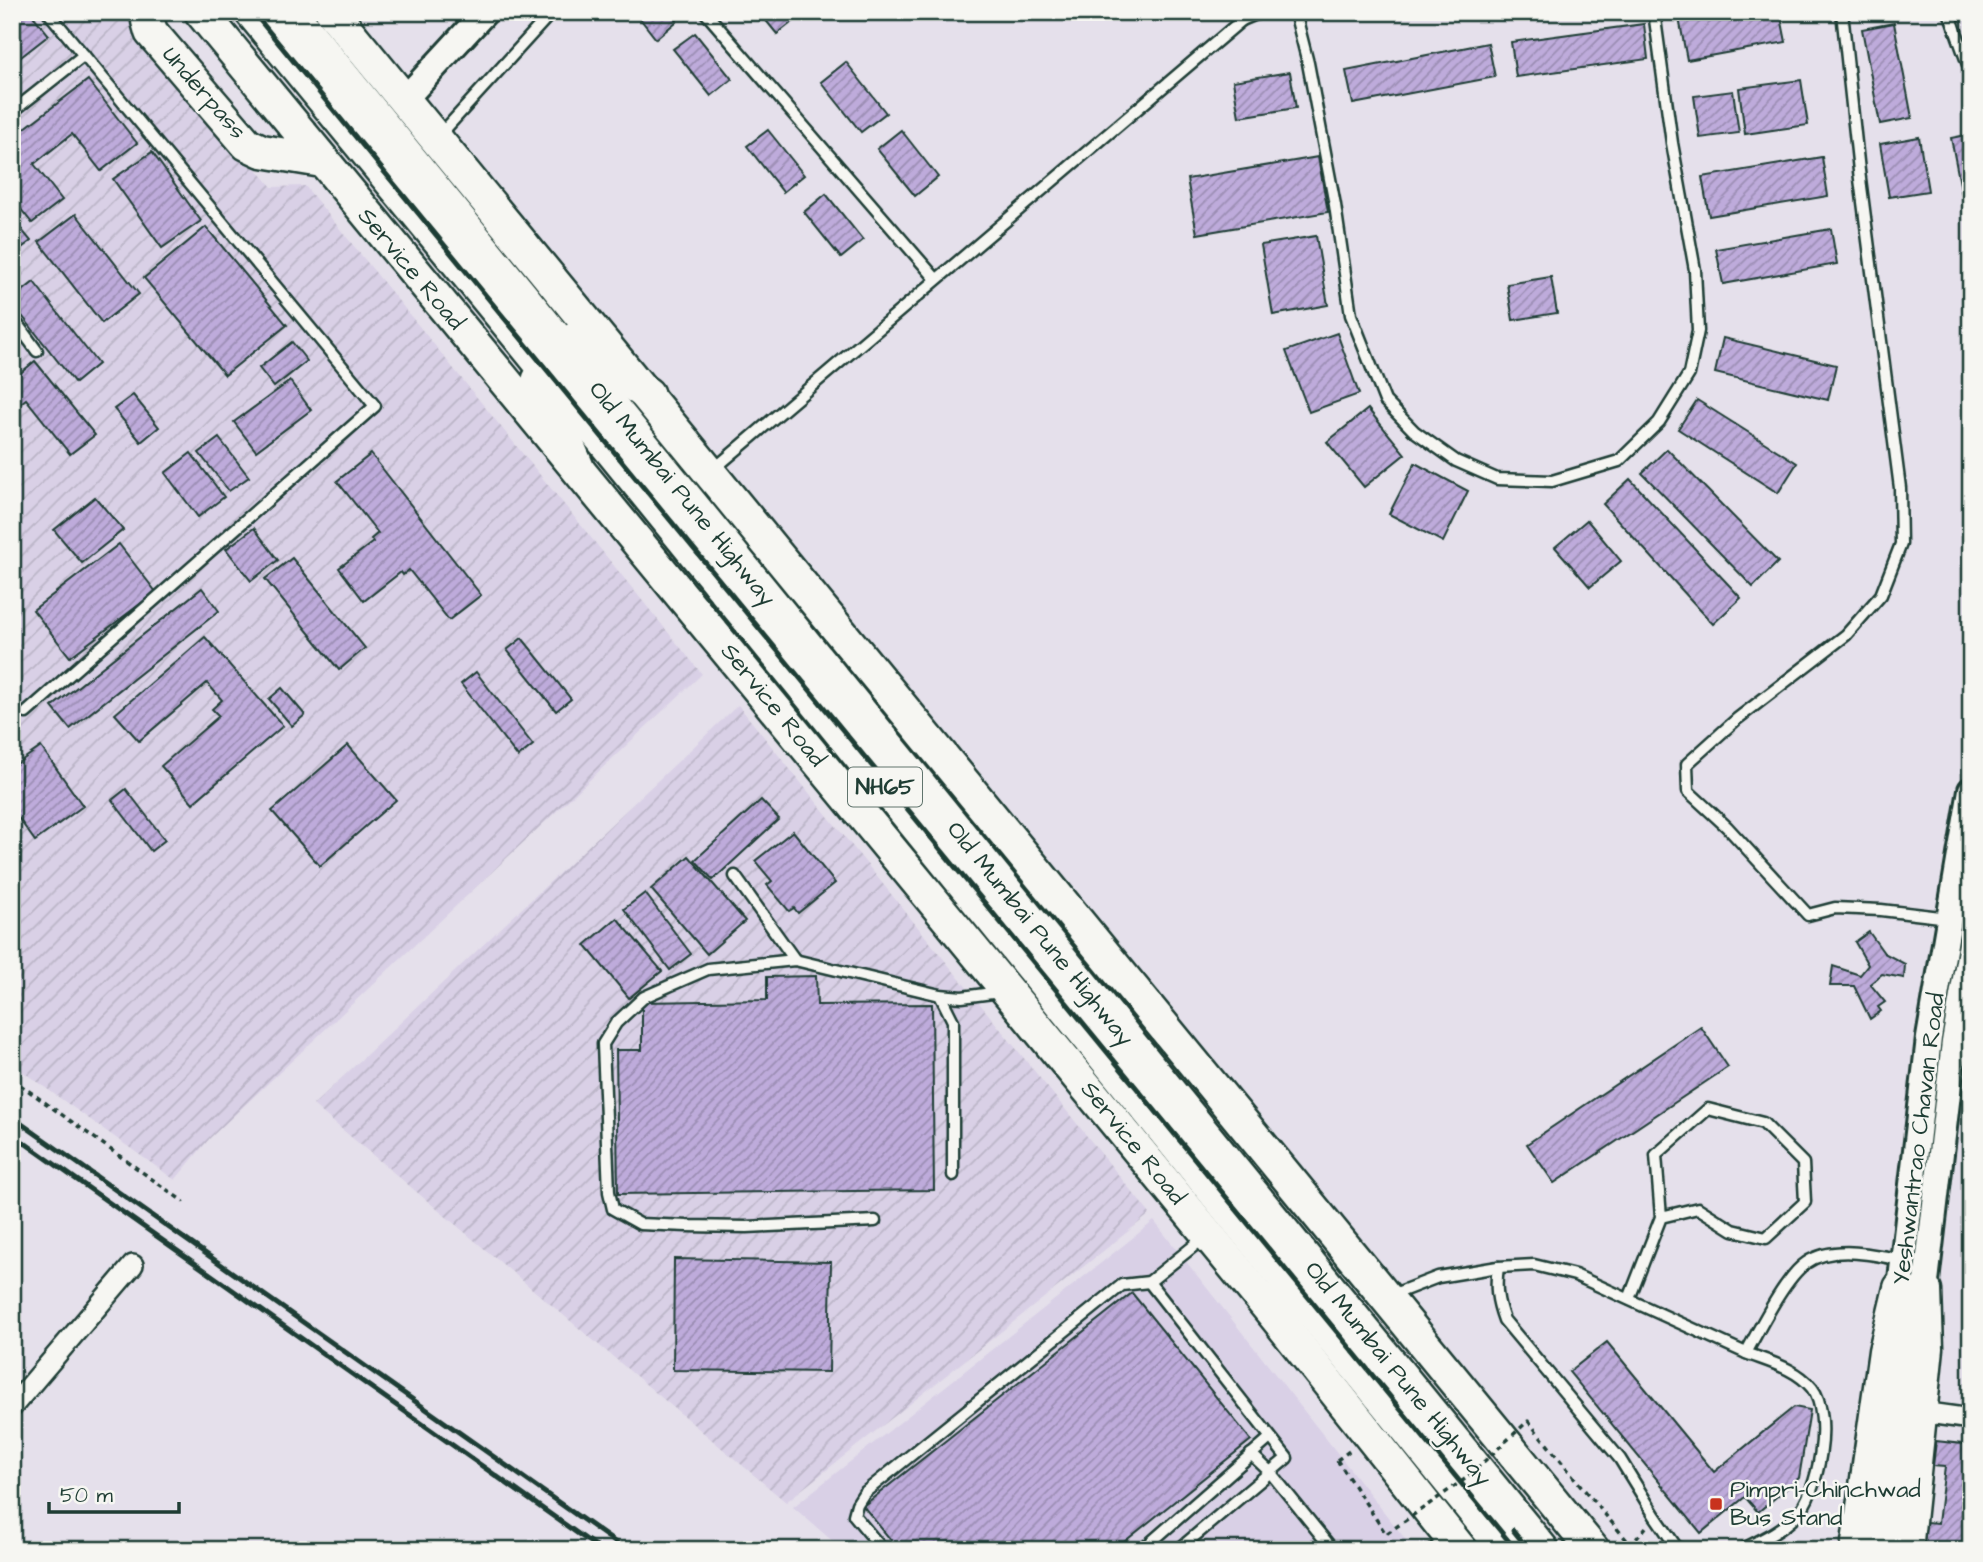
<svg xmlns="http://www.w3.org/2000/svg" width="1983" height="1562" font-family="'Architects Daughter',sans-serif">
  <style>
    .built { fill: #d9d0e6 }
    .industrial { fill: url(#industrial-furrows) }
    .building { fill: url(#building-hatch); stroke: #1f3d34; stroke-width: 2 }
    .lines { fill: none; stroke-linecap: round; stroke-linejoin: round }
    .service-casing { stroke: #1f3d34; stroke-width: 15 }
    .minor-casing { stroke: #1f3d34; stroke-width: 24 }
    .tertiary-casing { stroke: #1f3d34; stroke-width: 30 }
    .primary-casing { stroke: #1f3d34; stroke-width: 37 }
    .trunk-casing { stroke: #1f3d34; stroke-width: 38 }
    .path { stroke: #1f3d34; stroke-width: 3.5; stroke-dasharray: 5 5; stroke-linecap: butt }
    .service { stroke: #f6f6f2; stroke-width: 10 }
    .minor { stroke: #f6f6f2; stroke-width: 19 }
    .tertiary { stroke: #f6f6f2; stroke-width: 24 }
    .primary { stroke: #f6f6f2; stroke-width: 32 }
    .trunk { stroke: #f6f6f2; stroke-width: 33 }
    .rail { stroke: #1f3d34; stroke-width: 5 }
    .path-bridge { stroke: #1f3d34; stroke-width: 3.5; stroke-dasharray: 5 5; stroke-linecap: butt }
    .poi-dot { fill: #c8321e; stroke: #f6f6f2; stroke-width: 2.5 }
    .labels { text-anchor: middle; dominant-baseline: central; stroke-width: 5; stroke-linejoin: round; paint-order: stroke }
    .shield { fill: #f6f6f2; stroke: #60746d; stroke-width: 2 }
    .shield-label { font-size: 23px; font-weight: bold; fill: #1f3d34 }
    .street-label { font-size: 24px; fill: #1f3d34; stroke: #f6f6f2 }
    .poi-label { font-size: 24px; fill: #1f3d34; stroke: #f6f6f2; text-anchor: start }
  </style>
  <defs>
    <pattern id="industrial-furrows" width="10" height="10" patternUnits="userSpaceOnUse" patternTransform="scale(1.75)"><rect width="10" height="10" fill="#d9d0e6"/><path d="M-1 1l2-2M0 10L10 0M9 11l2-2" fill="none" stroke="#bab4c6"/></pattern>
    <pattern id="building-hatch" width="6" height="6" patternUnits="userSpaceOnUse" patternTransform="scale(1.75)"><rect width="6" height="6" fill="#beabdb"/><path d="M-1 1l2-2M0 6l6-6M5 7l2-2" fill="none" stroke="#9a8cb2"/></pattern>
  </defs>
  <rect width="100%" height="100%" fill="#e5e0eb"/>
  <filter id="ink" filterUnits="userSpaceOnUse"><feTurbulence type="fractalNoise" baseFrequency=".0143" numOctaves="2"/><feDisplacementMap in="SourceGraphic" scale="14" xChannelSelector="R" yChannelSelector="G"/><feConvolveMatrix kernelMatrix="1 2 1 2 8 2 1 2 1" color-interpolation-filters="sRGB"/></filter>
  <g filter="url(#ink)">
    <polygon class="built" points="1154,1221 1414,1550 843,1550 793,1507"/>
    <g class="industrial">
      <polygon points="12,12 139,12 141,33 272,187 305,186 702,674 210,1138 175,1180 12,1064"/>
      <polygon points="738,705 1150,1214 786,1502 313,1105"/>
    </g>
    <g class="building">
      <polygon points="12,12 30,12 49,35 12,64"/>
      <polygon points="635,12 670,12 677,21 656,39"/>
      <polygon points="759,12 805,12 777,34"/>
      <polygon points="1711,12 1780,12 1786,42 1687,60 1679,18"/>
      <polygon points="1894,23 1912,118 1880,124 1862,29"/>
      <polygon points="1644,24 1648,59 1516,77 1511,42"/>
      <polygon points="695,33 732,79 711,96 673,49"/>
      <polygon points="1488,43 1495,77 1353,104 1346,71"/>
      <polygon points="846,62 886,113 861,132 821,82"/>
      <polygon points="1290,72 1296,108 1239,117 1233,81"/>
      <polygon points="88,80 137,143 101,171 72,134 34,164 62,200 32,223 12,198 12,138"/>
      <polygon points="1801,80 1808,125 1745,134 1739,88"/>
      <polygon points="1733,91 1739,133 1700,138 1694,96"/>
      <polygon points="768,130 804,175 783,192 747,146"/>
      <polygon points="901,130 938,177 915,196 877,149"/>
      <polygon points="1971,134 1971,241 1951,138"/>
      <polygon points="1919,137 1928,191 1889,197 1880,144"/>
      <polygon points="152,152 201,221 162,248 113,179"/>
      <polygon points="1318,157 1328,212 1197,234 1187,179"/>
      <polygon points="1822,157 1828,196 1709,216 1702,177"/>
      <polygon points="826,194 863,240 841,258 804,212"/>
      <polygon points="76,214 139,294 102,323 39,242"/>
      <polygon points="12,218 31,241 12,255"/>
      <polygon points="206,227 287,325 225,375 144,278"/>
      <polygon points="1831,229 1837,264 1723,284 1716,249"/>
      <polygon points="1316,236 1328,305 1273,315 1261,245"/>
      <polygon points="1551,277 1557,313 1513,320 1507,284"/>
      <polygon points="34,282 98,364 75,383 12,303 12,299"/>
      <polygon points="1337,333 1359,394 1309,412 1286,351"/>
      <polygon points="1723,338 1836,365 1828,400 1715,373"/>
      <polygon points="292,342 307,361 274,387 259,368"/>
      <polygon points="35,361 95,435 70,454 26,399 12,410 12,380"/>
      <polygon points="290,381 311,410 256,451 234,422"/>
      <polygon points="133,395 159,427 141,442 114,409"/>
      <polygon points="1697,400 1797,463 1778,493 1678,429"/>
      <polygon points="1368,409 1405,454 1364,487 1327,442"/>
      <polygon points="219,438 249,477 229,491 199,453"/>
      <polygon points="1667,449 1778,562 1753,587 1642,473"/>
      <polygon points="191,453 224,497 198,517 165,473"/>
      <polygon points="371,454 481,595 449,620 409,570 403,575 401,572 364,601 339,568 373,542 371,539 378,533 337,481"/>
      <polygon points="1415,463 1468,491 1443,542 1389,514"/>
      <polygon points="1630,479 1741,598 1713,624 1603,504"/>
      <polygon points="95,497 123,530 82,563 54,530"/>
      <polygon points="1587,520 1621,561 1590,587 1555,547"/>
      <polygon points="254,528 278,560 251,581 226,549"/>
      <polygon points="119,544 156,592 70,657 33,610"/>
      <polygon points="292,558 365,648 339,670 265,579"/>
      <polygon points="202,588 219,611 70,729 52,707"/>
      <polygon points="205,637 283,726 193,803 161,766 219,716 212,709 222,700 207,683 139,741 115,714"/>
      <polygon points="522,638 571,699 556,711 507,650"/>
      <polygon points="476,672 533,745 518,757 461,684"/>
      <polygon points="282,688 305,715 292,726 269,699"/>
      <polygon points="348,745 396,800 320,866 272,811"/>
      <polygon points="41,747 83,806 35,841 12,809 12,767"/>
      <polygon points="126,789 165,840 151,851 112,800"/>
      <polygon points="761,800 779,819 713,880 695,860"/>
      <polygon points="793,831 835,883 798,913 794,908 789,911 767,885 772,881 755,861"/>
      <polygon points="689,856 745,921 707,954 651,889"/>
      <polygon points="645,893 691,954 670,970 624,909"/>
      <polygon points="617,918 662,971 629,998 585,945"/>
      <polygon points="1869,932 1884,953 1905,964 1904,978 1882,974 1870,984 1885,1002 1878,1007 1881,1011 1870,1019 1854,986 1830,986 1833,966 1860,975 1868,965 1855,942"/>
      <polygon points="816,976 817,1005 932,1004 934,1190 618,1194 616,1050 642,1050 642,1002 767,1000 767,977"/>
      <polygon points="1701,1027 1728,1067 1554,1183 1527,1144"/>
      <polygon points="674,1259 831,1262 829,1372 673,1370"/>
      <polygon points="1132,1293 1251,1440 1114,1550 899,1550 863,1506"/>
      <polygon points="1607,1342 1714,1472 1794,1407 1810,1410 1799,1478 1758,1512 1745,1497 1701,1533 1569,1372"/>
      <polygon points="1936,1441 1971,1445 1971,1550 1922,1550 1926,1522 1938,1523 1945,1467 1933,1466"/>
    </g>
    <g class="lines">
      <defs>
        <g id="service">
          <polyline points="705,12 936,279"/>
          <polyline points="1295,12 1308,63 1335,205 1351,315 1385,401 1414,431 1456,461 1497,479 1552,481 1619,461 1659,422 1689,374 1698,331 1695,270 1672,143 1654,12"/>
          <polyline points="1842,12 1859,171 1900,488 1901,544 1881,595 1846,635 1737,719 1687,764 1688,791 1727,827 1808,915 1835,908 1881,910 1949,918"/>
          <polyline points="1949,12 1971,73"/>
          <polyline points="1242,20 1261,12"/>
          <polyline points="12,112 84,55"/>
          <polyline points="439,136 552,12"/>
          <polyline points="12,317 37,351"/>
          <polyline points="714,469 1242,20 1236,12"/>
          <polyline points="26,713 375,406 48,12"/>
          <polyline points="735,876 795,960"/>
          <polyline points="940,995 953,1021 953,1175"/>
          <polyline points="875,1221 747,1227 687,1226 640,1224 613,1209 609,1192 603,1044 616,1023 644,997 708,969 795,960 940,995 962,997 1000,992"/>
          <path d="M 1498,1267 C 1495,1287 1497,1301 1504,1320 L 1620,1459 L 1655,1516 L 1675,1545 L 1681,1550"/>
          <polyline points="1149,1282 1287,1458 1178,1550"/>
          <path d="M 1389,1296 L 1438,1277 L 1498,1267 L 1534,1265 L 1575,1275 L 1746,1353 C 1759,1330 1785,1277 1806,1263 C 1832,1245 1873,1254 1902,1260"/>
          <polyline points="1629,1299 1661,1217 1656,1155 1708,1109 1763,1123 1803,1163 1805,1202 1766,1238 1733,1230 1698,1208 1661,1217"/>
          <polyline points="1251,1454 1270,1472 1333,1550"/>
          <polyline points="883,1550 854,1515 857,1504 864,1493 1122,1285 1149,1282 1205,1237"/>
          <polyline points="1142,1550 1270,1438"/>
          <polyline points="1432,1550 1437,1546"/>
          <path d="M 1741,1550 C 1761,1540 1780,1532 1796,1516 C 1819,1493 1833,1415 1812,1388 C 1796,1368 1769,1362 1746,1353"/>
        </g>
        <g id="minor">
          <polyline points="12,1407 133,1265"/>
          <polyline points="1921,1412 1971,1419"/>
        </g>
        <g id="tertiary">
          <polyline points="404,100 485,12"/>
          <polyline points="1901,1306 1900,1288 1929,1038 1971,790"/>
          <polyline points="1885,1550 1904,1365 1925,1290 1954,1042 1971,944"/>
        </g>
        <g id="primary">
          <polyline points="150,12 148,21 151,32 247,144 262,151 322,161"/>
          <polyline points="201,12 1275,1316 1461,1550"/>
          <polyline points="332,12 1593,1550"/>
          <polyline points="1857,1550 1885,1351 1900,1288"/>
          <polyline points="1906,1550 1927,1348 1925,1290"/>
        </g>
        <g id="trunk">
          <polyline points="252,12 521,339 1506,1550"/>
          <polyline points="290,12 1542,1550"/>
          <polyline points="571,341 647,394"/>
          <polyline points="539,380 577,467"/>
        </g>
      </defs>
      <use href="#service" class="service-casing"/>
      <use href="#minor" class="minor-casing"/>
      <use href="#tertiary" class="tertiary-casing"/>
      <use href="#primary" class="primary-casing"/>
      <use href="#trunk" class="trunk-casing"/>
      <g class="path">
        <polyline points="12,1079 184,1202"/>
        <polyline points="1337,1460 1352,1449"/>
        <polyline points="1591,1498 1631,1545 1647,1526"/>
        <polyline points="1626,1550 1631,1545 1635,1550"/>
      </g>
      <use href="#service" class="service"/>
      <use href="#minor" class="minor"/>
      <use href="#tertiary" class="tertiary"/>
      <use href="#primary" class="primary"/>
      <use href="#trunk" class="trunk"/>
      <g class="rail">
        <polyline points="253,12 1516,1550"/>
        <polyline points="12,1117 626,1550"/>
        <polyline points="12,1134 601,1550"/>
        <polyline points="1513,1530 1529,1550"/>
      </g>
      <polyline class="path-bridge" points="1337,1460 1386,1534 1465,1479 1528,1421 1591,1498"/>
    </g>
  </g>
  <rect class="poi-dot" x="1709" y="1497" width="14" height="14" rx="3.5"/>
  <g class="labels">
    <rect class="shield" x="848" y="767.5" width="74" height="39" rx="5"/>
    <g class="shield-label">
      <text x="885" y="787">NH65</text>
    </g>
    <g class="street-label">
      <text transform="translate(204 93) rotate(49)">Underpass</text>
      <text transform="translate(411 269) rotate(50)">Service Road</text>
      <text transform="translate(682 494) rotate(51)">Old Mumbai Pune Highway</text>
      <text transform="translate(773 705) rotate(51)">Service Road</text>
      <text transform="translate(1040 934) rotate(51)">Old Mumbai Pune Highway</text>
      <text transform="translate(1919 1139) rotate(-83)">Yeshwantrao Chavan Road</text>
      <text transform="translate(1133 1143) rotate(51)">Service Road</text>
      <text transform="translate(1398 1374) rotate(51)">Old Mumbai Pune Highway</text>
    </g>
    <g class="poi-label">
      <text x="1730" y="1490">Pimpri-Chinchwad<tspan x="1730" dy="28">Bus Stand</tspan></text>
    </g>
  </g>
  <rect width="1983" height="1562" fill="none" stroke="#f6f6f2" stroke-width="42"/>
  <rect x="21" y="21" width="1941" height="1520" fill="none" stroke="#1f3d34" stroke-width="2.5" filter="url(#ink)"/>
  <path d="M49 1502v10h130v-10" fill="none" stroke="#1f3d34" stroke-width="3.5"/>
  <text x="60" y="1502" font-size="21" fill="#1f3d34" stroke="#f6f6f2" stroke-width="5" paint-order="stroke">50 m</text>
</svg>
